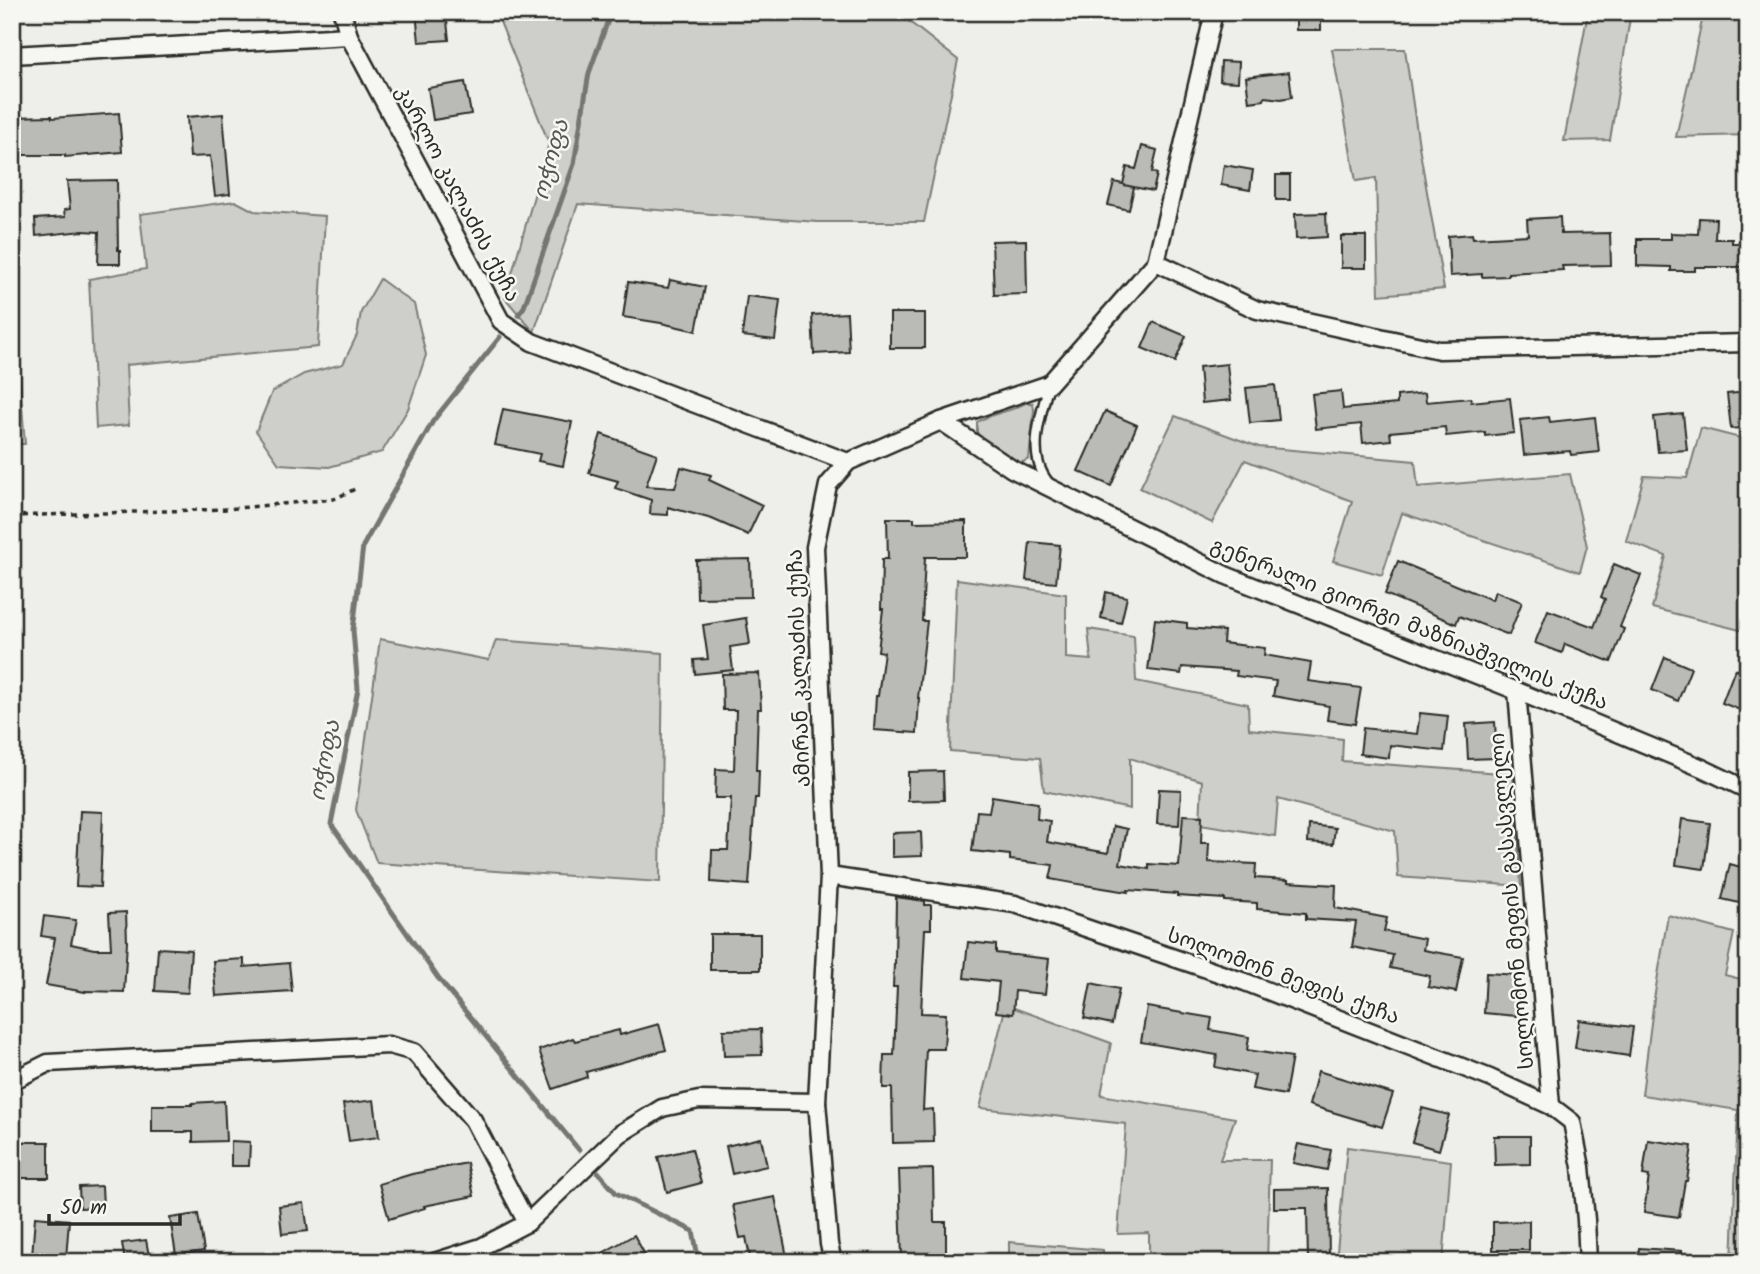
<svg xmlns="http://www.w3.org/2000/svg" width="1760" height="1274" font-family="Kalam,'Noto Sans Georgian',sans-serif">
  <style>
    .green { fill: #cececa; stroke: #7c7c7a; stroke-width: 2 }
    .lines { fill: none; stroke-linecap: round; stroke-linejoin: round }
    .stream { stroke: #757573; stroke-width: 5 }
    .building { fill: #babab7; stroke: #2b2b2b; stroke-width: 2 }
    .service-casing { stroke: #2b2b2b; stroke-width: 13 }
    .minor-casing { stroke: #2b2b2b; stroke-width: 21 }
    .path { stroke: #2b2b2b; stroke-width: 3.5; stroke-dasharray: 5 5; stroke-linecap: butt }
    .service { stroke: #f6f6f2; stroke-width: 8 }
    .minor { stroke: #f6f6f2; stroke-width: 16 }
    .labels { text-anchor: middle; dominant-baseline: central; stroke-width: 5; stroke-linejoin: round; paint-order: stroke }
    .street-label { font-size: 21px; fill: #2b2b2b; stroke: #f6f6f2 }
    .water-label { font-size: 23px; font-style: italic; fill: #565655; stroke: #f6f6f2 }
  </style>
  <rect width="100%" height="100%" fill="#eeeeea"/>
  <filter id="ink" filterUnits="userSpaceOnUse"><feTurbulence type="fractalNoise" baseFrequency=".0143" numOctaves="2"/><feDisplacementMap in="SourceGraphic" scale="14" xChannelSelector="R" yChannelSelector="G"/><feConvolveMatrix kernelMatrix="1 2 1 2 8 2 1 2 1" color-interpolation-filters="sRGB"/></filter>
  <g filter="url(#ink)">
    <g class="green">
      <polygon points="496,12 897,12 958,60 924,222 818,222 578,204 534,332 505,298 549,143"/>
      <polygon points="1588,12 1631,12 1610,140 1564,141"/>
      <polygon points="1704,12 1748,12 1748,135 1676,137"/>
      <polygon points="1332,49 1405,49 1419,146 1444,289 1379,295 1376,178 1356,181"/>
      <polygon points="235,201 254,211 325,216 318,347 126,365 129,425 96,428 89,279 146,269 140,214"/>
      <polygon points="380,279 414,304 426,355 408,409 382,452 329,467 279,464 256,431 272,392 304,374 343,364 357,335 361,312"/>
      <polygon points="12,305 14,305 25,444 12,444"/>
      <path d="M 1026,403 L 1033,403 L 1034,410 L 1029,459 L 1021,463 L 1011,461 L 981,441 L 977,432 L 977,422 C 992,413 1010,412 1026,403 Z"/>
      <polygon points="1175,416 1259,447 1415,461 1418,487 1570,474 1587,546 1580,572 1402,513 1382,575 1333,561 1352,501 1245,460 1212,523 1140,488"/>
      <polygon points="1701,428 1748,440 1748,632 1652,608 1666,556 1626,541 1644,476 1687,478"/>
      <polygon points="957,579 1066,594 1066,658 1091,660 1088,629 1134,636 1136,681 1248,704 1249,729 1343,739 1342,761 1513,774 1521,886 1398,877 1395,831 1278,799 1275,836 1200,824 1202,781 1130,758 1130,809 1044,791 1040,758 950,751"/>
      <polygon points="380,639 489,660 496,640 663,653 660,882 377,863 356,810"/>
      <polygon points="1668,915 1734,933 1725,975 1748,981 1748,1262 1732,1262 1738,1110 1642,1095 1654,999"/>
      <polygon points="1006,1005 1111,1043 1101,1095 1235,1118 1220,1160 1270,1160 1267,1262 1149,1262 1149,1233 1118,1234 1126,1124 980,1108"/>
      <polygon points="1347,1147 1451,1161 1443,1262 1336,1262"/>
      <polygon points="1009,1242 1103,1250 1103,1262 1009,1262"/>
    </g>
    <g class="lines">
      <g class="stream">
        <polyline points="518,315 524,307 574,164 589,73 611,12"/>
        <polyline points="500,337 433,421 363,546 353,630 358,689 331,824 438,978 579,1150"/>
        <polyline points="598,1172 616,1193 693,1231 699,1262"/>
      </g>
    </g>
    <g class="building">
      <polygon points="416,12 446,12 449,40 419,42"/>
      <rect x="1296" y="12" width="25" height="18"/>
      <polygon points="1221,61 1239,62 1238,82 1220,81"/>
      <polygon points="1289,72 1292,97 1281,99 1265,97 1264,100 1249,102 1246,77"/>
      <polygon points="465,82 471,114 433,120 428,88"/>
      <polygon points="119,113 122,152 65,157 65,155 12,155 12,117 52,116 52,118"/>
      <polygon points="223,114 230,194 215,196 210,156 190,157 187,117"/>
      <polygon points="1142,146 1157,150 1152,172 1157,174 1153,191 1124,185 1134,187 1129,210 1108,205 1114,182 1123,184 1127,167 1136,169"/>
      <polygon points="1224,165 1253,170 1250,190 1221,185"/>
      <rect x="1276" y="175" width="14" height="25"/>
      <polygon points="117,180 118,250 120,250 120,264 98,264 99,232 83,231 36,236 35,219 65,217 64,210 70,209 67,181"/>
      <polygon points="1326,213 1327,237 1296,239 1295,214"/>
      <polygon points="1560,217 1561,234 1610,233 1611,265 1562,266 1563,270 1508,273 1508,276 1482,277 1482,274 1450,276 1448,236 1472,234 1473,238 1528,235 1527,219"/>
      <polygon points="1699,218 1716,219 1715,239 1732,239 1732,243 1748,243 1748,267 1695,267 1695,271 1671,271 1671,267 1637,266 1637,239 1671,239 1671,233 1698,234"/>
      <rect x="1341" y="236" width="25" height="32"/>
      <polygon points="1026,240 1027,294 994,295 992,241"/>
      <polygon points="670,280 705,287 696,331 661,323 623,317 628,282 668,288"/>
      <polygon points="747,296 780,300 775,340 742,336"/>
      <polygon points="847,313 849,352 814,354 812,315"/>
      <rect x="890" y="313" width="35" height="35"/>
      <polygon points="1153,322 1186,336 1175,362 1142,348"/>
      <polygon points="1227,364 1231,400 1202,403 1199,367"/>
      <polygon points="1275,385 1279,420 1250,423 1246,388"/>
      <polygon points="1341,391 1343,409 1397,404 1397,396 1425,393 1426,402 1471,398 1471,402 1510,398 1514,433 1485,436 1485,432 1446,436 1445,427 1390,432 1391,440 1363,443 1361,424 1316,429 1312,394"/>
      <polygon points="1748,392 1748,427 1731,429 1727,394"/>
      <polygon points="503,409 572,422 563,466 538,461 540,454 495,445"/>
      <polygon points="1105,411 1137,425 1111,486 1078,471"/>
      <polygon points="1683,414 1687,450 1658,452 1654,417"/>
      <polygon points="1549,417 1550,422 1595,417 1599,452 1571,455 1570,451 1524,455 1520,420"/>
      <polygon points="601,434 657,454 646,486 675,488 681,467 711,475 709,480 762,505 748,535 712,519 668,507 668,515 650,514 651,500 615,488 618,481 589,473"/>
      <polygon points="887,518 914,518 914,522 966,521 966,557 925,557 922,621 927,621 918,698 919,698 917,733 874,730 876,696 878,696 884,652 878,651 883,609 881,609 882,559 888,559"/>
      <polygon points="1030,542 1060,545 1056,583 1026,580"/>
      <polygon points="750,559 751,597 697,598 696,560"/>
      <polygon points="1398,561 1492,600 1495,591 1522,602 1509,635 1459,616 1456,624 1385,594"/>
      <polygon points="1614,564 1641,575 1620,627 1624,629 1611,662 1565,644 1562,653 1535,643 1548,610 1594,627 1605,599 1601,597"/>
      <polygon points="1106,592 1127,597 1121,623 1101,618"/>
      <polygon points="746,618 750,644 730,647 733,670 695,674 694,660 708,659 703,625"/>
      <polygon points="1155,619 1187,623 1187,628 1224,631 1223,643 1265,648 1264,655 1311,663 1308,681 1361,688 1355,724 1327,720 1329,706 1273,696 1276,681 1236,676 1237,671 1182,667 1181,674 1148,670"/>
      <polygon points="1665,657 1691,668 1678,701 1652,690"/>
      <polygon points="1735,669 1748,674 1748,713 1722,703"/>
      <polygon points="759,673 761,709 758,709 756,770 759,770 758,798 755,798 749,885 711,882 712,850 728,850 731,798 715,798 716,769 734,770 736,710 723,710 722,674"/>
      <polygon points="1420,713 1448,716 1444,751 1390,745 1389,758 1360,754 1363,728 1417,734"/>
      <polygon points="1495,722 1497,758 1468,759 1466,724"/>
      <polygon points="943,771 944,800 908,801 908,772"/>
      <polygon points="1159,789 1181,790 1179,825 1157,824"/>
      <polygon points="992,796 1038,803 1037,819 1050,821 1047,842 1108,853 1113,826 1127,829 1120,864 1149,869 1149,864 1179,866 1183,815 1202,816 1201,843 1209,843 1208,862 1256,864 1255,878 1288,880 1288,882 1336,885 1335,908 1387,918 1384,931 1425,939 1423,950 1463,957 1456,992 1428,987 1430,976 1390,968 1393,955 1352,947 1356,922 1306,919 1306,913 1257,909 1257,903 1225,901 1225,899 1177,896 1177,894 1128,890 1128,892 1078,884 1050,879 1053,865 1010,860 1010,855 972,851 977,811 989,812"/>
      <polygon points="80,811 103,812 100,887 76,886"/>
      <polygon points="1682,819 1710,823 1704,869 1676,865"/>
      <polygon points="1309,825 1335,828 1333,844 1308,842"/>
      <polygon points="921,832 922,856 892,857 892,833"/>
      <polygon points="1730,864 1748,869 1748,905 1722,899"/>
      <polygon points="896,897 925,901 925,905 931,905 931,929 925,929 921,1013 946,1014 944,1049 926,1049 923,1110 933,1109 934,1142 893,1143 892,1088 883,1088 884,1055 894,1055 897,987 893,987 894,964 895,964"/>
      <polygon points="126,912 127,942 124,992 85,991 85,992 46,985 55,938 41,936 44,916 76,920 71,944 94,949 111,949 109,913"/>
      <rect x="710" y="934" width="50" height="36"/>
      <polygon points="968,942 996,945 996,953 1049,959 1045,994 1015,991 1013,1014 996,1012 999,982 964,978"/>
      <polygon points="158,948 191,950 188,993 155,991"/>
      <polygon points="244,959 244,967 289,963 292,991 216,996 213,961"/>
      <polygon points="1486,973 1519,975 1516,1016 1484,1013"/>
      <polygon points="1091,983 1119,989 1112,1024 1084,1018"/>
      <polygon points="1147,1007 1212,1018 1210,1030 1249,1037 1247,1050 1292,1057 1285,1095 1252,1089 1255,1075 1215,1067 1217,1055 1141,1042"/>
      <polygon points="1579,1020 1633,1027 1629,1056 1575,1048"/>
      <polygon points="659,1024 666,1050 586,1072 587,1077 553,1089 539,1050 573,1038 575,1041 619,1030 620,1035"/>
      <polygon points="761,1029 762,1055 724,1056 723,1030"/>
      <polygon points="1318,1071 1393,1094 1382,1127 1309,1105"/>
      <polygon points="374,1100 379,1137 349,1141 343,1104"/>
      <polygon points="224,1101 226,1141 193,1142 193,1132 152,1132 152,1105 192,1105 192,1103"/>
      <polygon points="1422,1108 1449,1115 1439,1150 1412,1142"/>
      <polygon points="1494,1136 1530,1136 1530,1164 1495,1165"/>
      <polygon points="761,1138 767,1166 732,1174 726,1146"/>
      <polygon points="1648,1140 1692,1146 1687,1181 1685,1181 1679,1217 1644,1212 1649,1176 1643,1175"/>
      <polygon points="231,1141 250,1142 249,1166 231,1166"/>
      <rect x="12" y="1142" width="37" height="36"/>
      <polygon points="1298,1144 1331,1150 1327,1170 1293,1163"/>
      <polygon points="692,1149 701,1183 667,1192 658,1157"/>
      <polygon points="467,1163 474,1196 424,1206 425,1208 389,1219 379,1184 412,1174"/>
      <polygon points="933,1169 934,1222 946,1222 946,1257 902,1258 899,1170"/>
      <polygon points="102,1186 103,1207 80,1208 79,1187"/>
      <polygon points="1328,1188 1329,1262 1308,1262 1307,1208 1274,1208 1274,1189"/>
      <polygon points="775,1197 788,1262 751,1262 746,1237 740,1238 733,1205"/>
      <polygon points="304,1203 308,1231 282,1234 279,1206"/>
      <polygon points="198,1214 204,1251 176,1255 170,1218"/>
      <polygon points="35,1217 69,1220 66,1259 32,1256"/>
      <polygon points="1529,1221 1529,1250 1493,1250 1493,1222"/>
      <polygon points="634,1235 649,1262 587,1262"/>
      <polygon points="146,1240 150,1261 125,1262 122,1243"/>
      <polygon points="1639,1248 1682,1251 1682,1262 1638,1262"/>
    </g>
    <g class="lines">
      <defs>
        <path id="service" d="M 1049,384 C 1041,415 1025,457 1050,484"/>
        <g id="minor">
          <polyline points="342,12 349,36 501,321 532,342 848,462"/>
          <polyline points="12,55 349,36"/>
          <polyline points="1156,262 1257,310 1439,350 1748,343"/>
          <polyline points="941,421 1012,469 1225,575 1517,691 1702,768 1748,790"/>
          <polyline points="1517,691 1551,1106"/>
          <polyline points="829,876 1015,904 1245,982 1490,1078 1551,1106 1572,1122 1581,1167 1586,1220 1588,1262"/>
          <polyline points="12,1081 48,1063 389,1045 414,1052 473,1120 527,1223"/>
          <polyline points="434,1262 481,1247 527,1223 620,1134 662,1108 699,1100 817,1102"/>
          <polyline points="833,1262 829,1244 817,1102 829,876 815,547 828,485 848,462 941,421 1049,384 1156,262 1214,12"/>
        </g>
      </defs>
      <use href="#service" class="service-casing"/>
      <use href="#minor" class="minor-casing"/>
      <polyline class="path" points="12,516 227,509 334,499 355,489"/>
      <use href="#service" class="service"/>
      <use href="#minor" class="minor"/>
    </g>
  </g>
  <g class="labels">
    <g class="street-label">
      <text transform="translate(457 194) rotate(62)">კარლო კალაძის ქუჩა</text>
      <text transform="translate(1409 625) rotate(22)">გენერალი გიორგი მაზნიაშვილის ქუჩა</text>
      <text transform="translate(800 668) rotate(-92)">ამირან კალაძის ქუჩა</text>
      <text transform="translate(1513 901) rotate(-95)">სოლომონ მეფის გასასვლელი</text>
      <text transform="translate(1283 977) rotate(20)">სოლომონ მეფის ქუჩა</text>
    </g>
    <g class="water-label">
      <text transform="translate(552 160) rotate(-75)">ოჭოფა</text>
      <text transform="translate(326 761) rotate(-79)">ოჭოფა</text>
    </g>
  </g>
  <rect width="1760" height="1274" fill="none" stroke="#f6f6f2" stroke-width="42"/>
  <rect x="21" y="21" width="1718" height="1232" fill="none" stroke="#2b2b2b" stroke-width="2.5" filter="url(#ink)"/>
  <path d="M49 1214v10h131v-10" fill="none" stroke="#2b2b2b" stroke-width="3.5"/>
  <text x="60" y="1214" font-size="21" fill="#2b2b2b" stroke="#f6f6f2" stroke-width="5" paint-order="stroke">50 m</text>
</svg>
